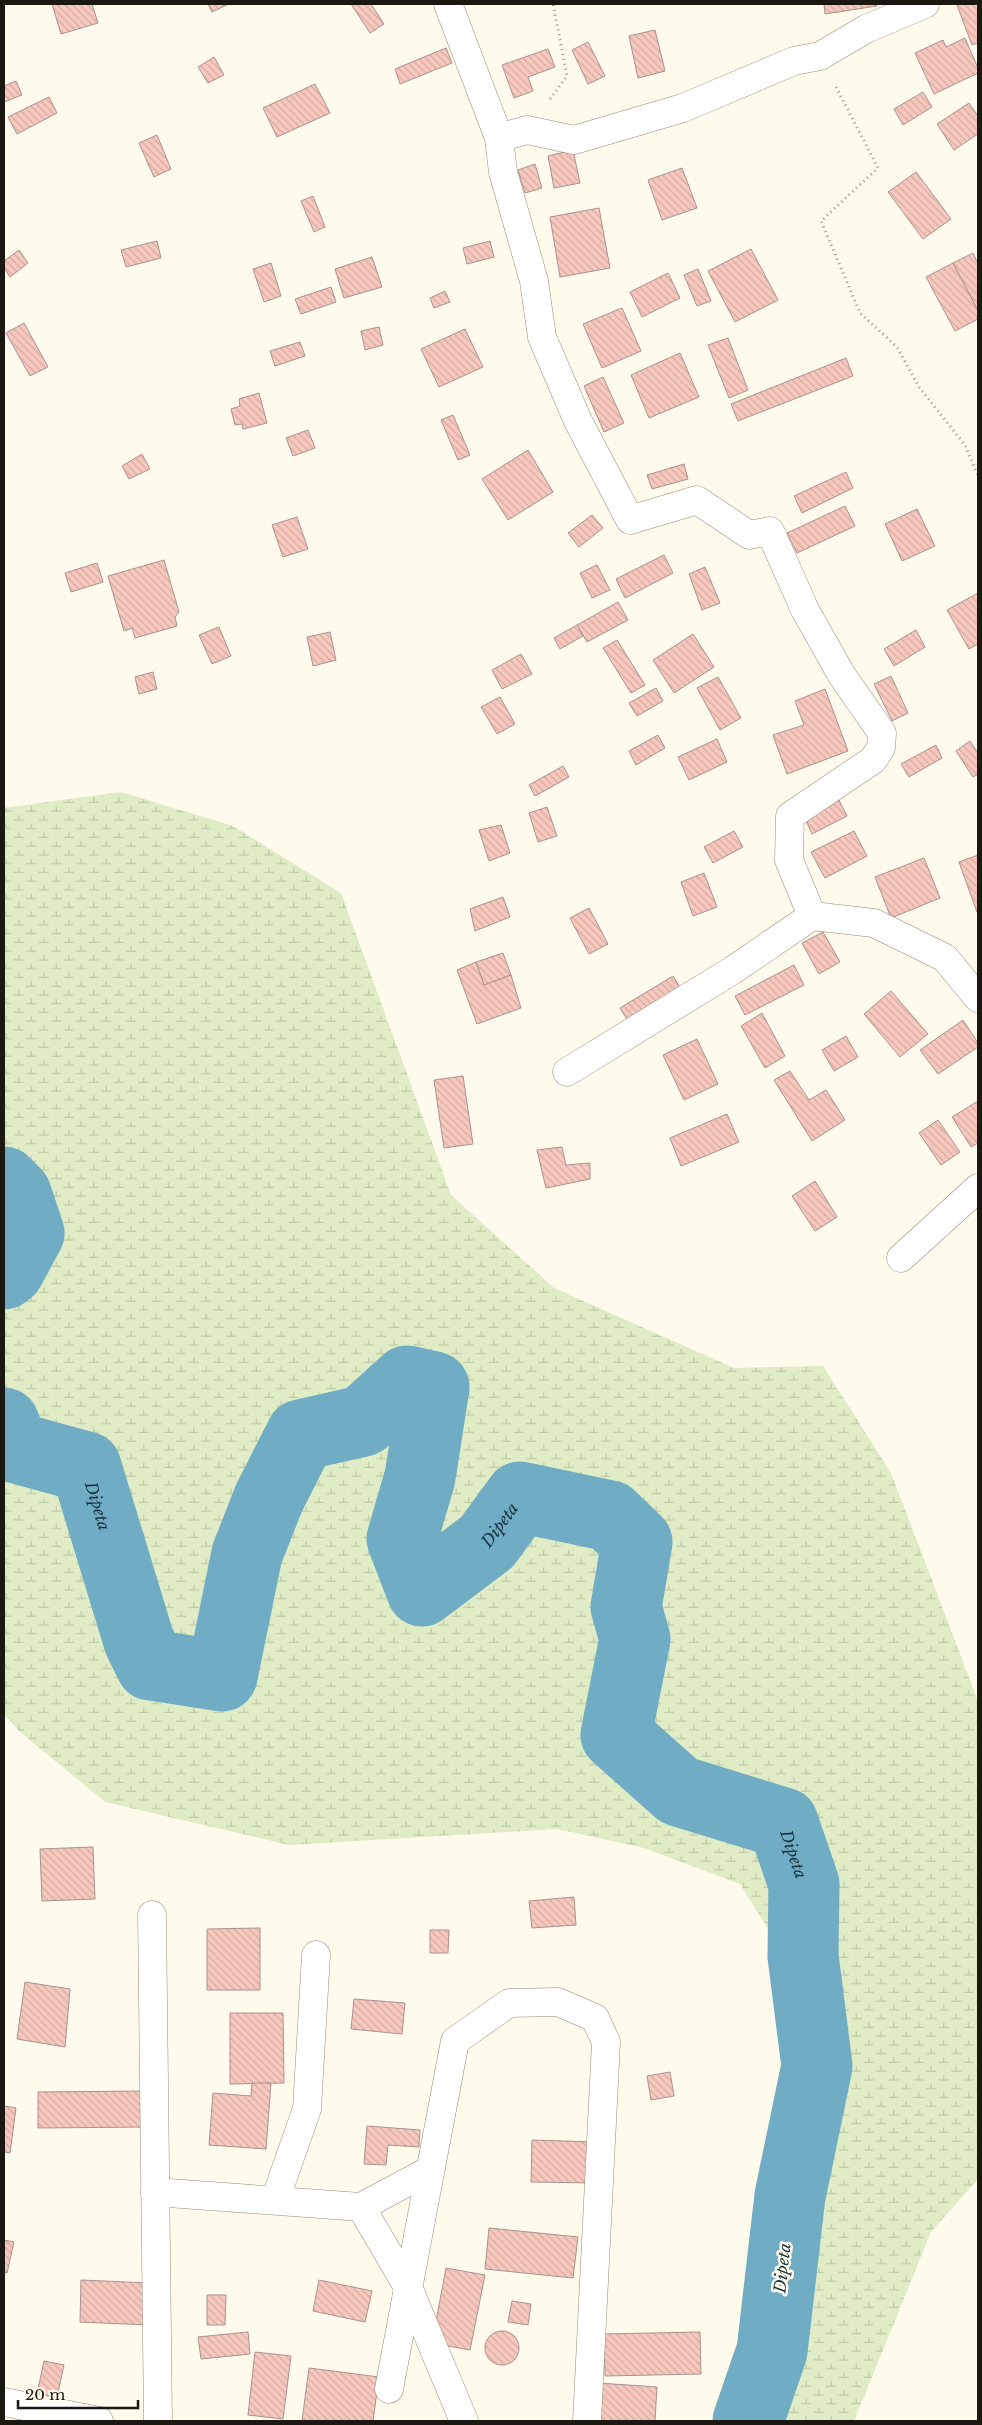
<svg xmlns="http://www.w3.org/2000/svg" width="982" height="2425" font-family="'Libre Baskerville',serif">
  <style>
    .wetland { fill: url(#wetland-marsh) }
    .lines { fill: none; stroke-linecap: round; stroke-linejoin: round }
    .river { stroke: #70acc3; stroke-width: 71 }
    .building { fill: url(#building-back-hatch); stroke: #ab928d }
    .street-casing { stroke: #938c77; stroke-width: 29 }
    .path { stroke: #979388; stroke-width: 3; stroke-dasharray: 1 4; stroke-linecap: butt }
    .street { stroke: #fff; stroke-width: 28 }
    .labels { text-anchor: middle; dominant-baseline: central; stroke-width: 5; stroke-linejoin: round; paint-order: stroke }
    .water-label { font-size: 16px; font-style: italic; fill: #13303b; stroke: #fefaec }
  </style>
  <defs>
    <pattern id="wetland-marsh" width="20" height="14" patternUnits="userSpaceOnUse" patternTransform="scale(1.25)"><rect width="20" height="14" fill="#dfecc5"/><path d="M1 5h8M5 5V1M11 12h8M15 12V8" fill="none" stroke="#bfcaa8"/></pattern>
    <pattern id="building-back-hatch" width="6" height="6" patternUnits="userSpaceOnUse" patternTransform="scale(1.25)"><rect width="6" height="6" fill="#f8c8be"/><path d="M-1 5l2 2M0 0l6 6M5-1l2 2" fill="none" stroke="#d4aba2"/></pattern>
  </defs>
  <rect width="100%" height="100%" fill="#fefaec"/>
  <polygon class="wetland" points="121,792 233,826 341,893 451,1195 554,1288 734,1368 823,1366 891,1473 978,1701 978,2179 931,2232 854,2421 726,2421 755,2280 793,2069 770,1932 740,1884 644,1848 557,1829 289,1845 105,1802 19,1731 4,1714 4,808"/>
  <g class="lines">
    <g class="river">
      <polyline points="4,1182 16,1194 29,1233 9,1270 4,1274"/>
      <path id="s1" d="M 4,1423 L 13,1447 L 86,1467 L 139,1641 L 151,1665 L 222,1676 L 247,1554 L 269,1498 L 301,1435 L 363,1421 L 407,1381 L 434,1387 L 420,1477 L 402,1539 L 422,1591 L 487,1542 L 520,1497 L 610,1516 L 637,1542 L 626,1607 L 635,1639 L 616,1735 L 679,1791 L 783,1823 L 804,1884 L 803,1956 L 817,2066 L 790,2196 L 772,2351 L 748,2421"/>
    </g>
  </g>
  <g class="building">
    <polygon points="52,4 92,4 98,23 61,34"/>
    <polygon points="208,4 229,4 212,12"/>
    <polygon points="351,4 371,4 384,24 370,33"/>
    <polygon points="824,4 877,4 877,6 825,14"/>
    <polygon points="960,4 978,4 978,43 972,45 957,5"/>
    <polygon points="655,30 665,71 638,78 629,36"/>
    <polygon points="965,38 978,68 978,73 934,94 915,53 943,40 946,47"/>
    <polygon points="588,42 605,76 588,84 572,50"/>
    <polygon points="446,48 452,63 400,84 395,69"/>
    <polygon points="548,49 555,67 528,77 533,91 514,98 502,65"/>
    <polygon points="214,57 224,75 208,83 198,67"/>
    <polygon points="16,81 22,95 4,102 4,86"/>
    <polygon points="315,84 330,113 277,137 263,108"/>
    <polygon points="923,92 932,107 903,125 894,109"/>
    <polygon points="49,97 57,113 17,134 8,117"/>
    <polygon points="969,103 978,116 978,134 954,150 937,124"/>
    <polygon points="157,135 171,169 154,177 139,143"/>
    <polygon points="573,150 580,183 554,188 548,156"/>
    <polygon points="535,164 542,188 525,193 518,170"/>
    <polygon points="682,168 697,208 662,220 648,180"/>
    <polygon points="916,172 951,219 923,239 888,192"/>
    <polygon points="313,196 325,227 314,232 301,201"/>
    <polygon points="599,208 610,268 560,277 550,217"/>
    <polygon points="157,241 161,258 126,267 121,250"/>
    <polygon points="490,241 494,257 467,264 463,248"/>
    <polygon points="751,249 778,300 735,322 708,271"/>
    <polygon points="19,250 28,263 10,277 4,268 4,261"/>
    <polygon points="973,253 978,264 978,311 953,263"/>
    <polygon points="372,257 382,287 344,298 335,269"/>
    <polygon points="271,263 281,296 264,302 253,269"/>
    <polygon points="953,263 978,311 978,319 955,331 926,277"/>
    <polygon points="698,269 711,301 697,306 684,275"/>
    <polygon points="668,273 680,298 642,317 630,292"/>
    <polygon points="331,287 336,302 301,314 295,299"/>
    <polygon points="445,291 450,302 434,308 430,298"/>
    <polygon points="622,308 641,351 602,368 583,324"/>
    <polygon points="24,323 48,367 30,376 6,333"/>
    <polygon points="379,327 383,345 365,350 361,331"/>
    <polygon points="465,329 483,367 439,387 421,349"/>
    <polygon points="728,338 748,390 729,398 708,345"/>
    <polygon points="300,342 305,356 275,366 270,351"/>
    <polygon points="680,353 699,397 649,418 631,375"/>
    <polygon points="846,358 853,376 738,421 731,404"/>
    <polygon points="603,377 624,423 604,432 584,386"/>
    <polygon points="259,393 267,423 243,429 242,424 235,425 231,409 240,406 239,399"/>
    <polygon points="453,415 470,455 458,460 441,420"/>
    <polygon points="308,430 315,448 293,456 286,438"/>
    <polygon points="528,450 553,492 508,520 482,479"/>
    <polygon points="142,454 150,469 129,479 122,466"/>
    <polygon points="684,464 688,479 652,489 647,475"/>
    <polygon points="846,472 853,488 802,513 794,496"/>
    <polygon points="845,506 855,526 797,553 787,533"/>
    <polygon points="917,509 935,546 902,561 885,524"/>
    <polygon points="592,515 603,528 579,547 568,533"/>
    <polygon points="297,517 308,549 283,557 272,525"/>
    <polygon points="664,555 673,573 625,598 616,579"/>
    <polygon points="164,560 179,612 175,617 177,626 135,638 132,628 124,631 108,576"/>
    <polygon points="97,563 103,582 71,592 65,573"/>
    <polygon points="597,565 610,590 592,598 580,573"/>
    <polygon points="705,567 720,603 702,610 689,574"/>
    <polygon points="978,593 978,644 969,649 947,610"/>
    <polygon points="618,602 628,620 587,642 577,625"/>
    <polygon points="577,625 583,636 560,649 554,638"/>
    <polygon points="219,627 231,656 212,664 199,635"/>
    <polygon points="916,630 925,647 894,666 884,649"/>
    <polygon points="330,632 336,660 313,666 307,637"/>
    <polygon points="693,634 714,667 674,693 653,660"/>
    <polygon points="617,640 645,685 631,693 603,648"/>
    <polygon points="521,654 532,674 502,689 492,670"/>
    <polygon points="153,672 157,689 139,694 135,677"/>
    <polygon points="891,676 908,713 892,721 874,684"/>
    <polygon points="718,677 741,718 720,730 697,688"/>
    <polygon points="656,688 663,701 637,716 629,703"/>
    <polygon points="825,689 848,751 787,774 773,735 804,725 795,701"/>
    <polygon points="500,697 515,724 497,734 481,707"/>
    <polygon points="658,735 665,748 636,765 629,751"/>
    <polygon points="717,739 727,762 689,780 678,757"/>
    <polygon points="970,741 978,753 978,774 973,777 956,751"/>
    <polygon points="936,745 942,758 909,777 901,764"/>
    <polygon points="563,766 569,777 535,796 529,785"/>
    <polygon points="839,800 847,816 812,834 804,816"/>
    <polygon points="547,807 557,836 538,842 529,813"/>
    <polygon points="501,825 510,853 489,861 479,830"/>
    <polygon points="734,831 743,847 713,863 704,847"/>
    <polygon points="854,831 867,856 825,878 811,852"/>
    <polygon points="978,855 978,915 959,862"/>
    <polygon points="924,858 940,898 891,918 875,877"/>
    <polygon points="704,873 717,907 693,916 681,882"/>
    <polygon points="503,897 510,917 475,931 470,909"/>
    <polygon points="589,908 608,944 589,954 570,918"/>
    <polygon points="823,932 840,962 819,974 802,943"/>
    <polygon points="503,953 511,975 484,985 476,962"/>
    <polygon points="476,962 484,985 511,975 521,1008 477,1024 457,970"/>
    <polygon points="794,965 804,985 745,1015 735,996"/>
    <polygon points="673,976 683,992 630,1024 620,1008"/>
    <polygon points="891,991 928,1034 900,1057 864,1014"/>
    <polygon points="762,1013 785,1056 765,1068 741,1026"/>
    <polygon points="963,1020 978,1043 978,1047 938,1074 920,1050"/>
    <polygon points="846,1036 858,1057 834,1071 822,1050"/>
    <polygon points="697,1039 718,1084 684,1100 663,1055"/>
    <polygon points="790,1071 809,1100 826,1090 845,1120 812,1141 774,1080"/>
    <polygon points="463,1076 473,1144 444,1148 434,1080"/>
    <polygon points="978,1101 978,1143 971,1147 952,1117"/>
    <polygon points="727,1114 739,1142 681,1166 670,1138"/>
    <polygon points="938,1120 960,1152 941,1165 919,1133"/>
    <polygon points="562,1147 566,1165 590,1163 590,1179 546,1188 537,1150"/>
    <polygon points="815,1181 837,1217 815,1231 792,1196"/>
    <polygon points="93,1847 95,1899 42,1901 40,1849"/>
    <polygon points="574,1897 576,1925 532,1928 529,1901"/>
    <polygon points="260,1928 260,1990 207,1990 207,1929"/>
    <polygon points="430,1930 449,1930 448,1953 430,1953"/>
    <polygon points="25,1982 70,1989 65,2047 17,2039"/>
    <polygon points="354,1999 405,2003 402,2034 351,2029"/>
    <polygon points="230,2013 283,2013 284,2083 230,2084"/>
    <polygon points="670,2072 674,2096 651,2100 647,2076"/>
    <polygon points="252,2083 271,2083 266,2149 209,2145 213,2093 251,2096"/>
    <polygon points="146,2091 146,2127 38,2128 38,2092"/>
    <polygon points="4,2106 16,2108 10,2153 4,2152"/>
    <polygon points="367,2126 420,2130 419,2147 388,2145 386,2165 364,2164"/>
    <polygon points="532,2140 595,2142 594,2183 531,2182"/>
    <polygon points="489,2228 578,2237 573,2278 485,2269"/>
    <polygon points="4,2240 14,2242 7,2273 4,2272"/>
    <polygon points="446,2268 485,2275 470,2350 432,2343"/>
    <polygon points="81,2280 150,2283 148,2325 80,2322"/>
    <polygon points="319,2280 372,2291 365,2322 313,2311"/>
    <polygon points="207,2295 226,2295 225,2325 207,2325"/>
    <polygon points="512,2301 531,2304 528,2325 508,2322"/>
    <circle cx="502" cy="2348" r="17"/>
    <polygon points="248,2332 250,2354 201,2359 198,2337"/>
    <polygon points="700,2332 701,2374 605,2376 604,2334"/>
    <polygon points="255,2352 291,2356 283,2419 248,2415"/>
    <polygon points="44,2361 64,2365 57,2397 37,2394"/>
    <polygon points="309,2368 379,2377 373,2421 302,2421"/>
    <polygon points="598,2383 657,2387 655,2421 596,2421"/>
  </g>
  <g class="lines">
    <defs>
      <g id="street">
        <polyline points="448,4 499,138 503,172 534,281 542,337 578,421 630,520 697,500 749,535 770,531 805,610 841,674 882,733 881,748 873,760 790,816 789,860 812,916 733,970 567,1072"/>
        <polyline points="499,138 527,130 574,140 683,108 794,61 820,56 866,29 925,4"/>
        <polyline points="812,916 874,923 945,958 978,998"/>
        <polyline points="901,1258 978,1188"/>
        <polyline points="152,1915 158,2421"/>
        <polyline points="155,2192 361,2207 430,2170"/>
        <polyline points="275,2200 307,2109 316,1955"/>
        <polyline points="361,2207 408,2287 464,2421"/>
        <polyline points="389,2389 455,2041 509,2003 558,2002 595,2018 606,2042 587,2421"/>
        <polyline points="4,2402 99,2421"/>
      </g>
    </defs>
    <use href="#street" class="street-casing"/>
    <g class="path">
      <polyline points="836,87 878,168 821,221 860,313 897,347 919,387 965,445 978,476"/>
      <polyline points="550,99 567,76 553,4"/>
    </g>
    <use href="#street" class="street"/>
  </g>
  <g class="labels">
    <g class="water-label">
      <text stroke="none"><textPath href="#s1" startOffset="142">Dipeta</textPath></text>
      <text stroke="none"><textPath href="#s1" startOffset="1102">Dipeta</textPath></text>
      <text stroke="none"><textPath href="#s1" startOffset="1689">Dipeta</textPath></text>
      <text transform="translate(782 2268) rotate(-84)">Dipeta</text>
    </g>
  </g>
  <rect width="982" height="2425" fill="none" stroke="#1a1810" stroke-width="10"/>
  <path d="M18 2400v8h120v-8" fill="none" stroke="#1a1810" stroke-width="2.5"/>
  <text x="25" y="2400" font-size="15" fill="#1a1810" stroke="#fefaec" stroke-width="4" paint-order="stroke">20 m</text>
</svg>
